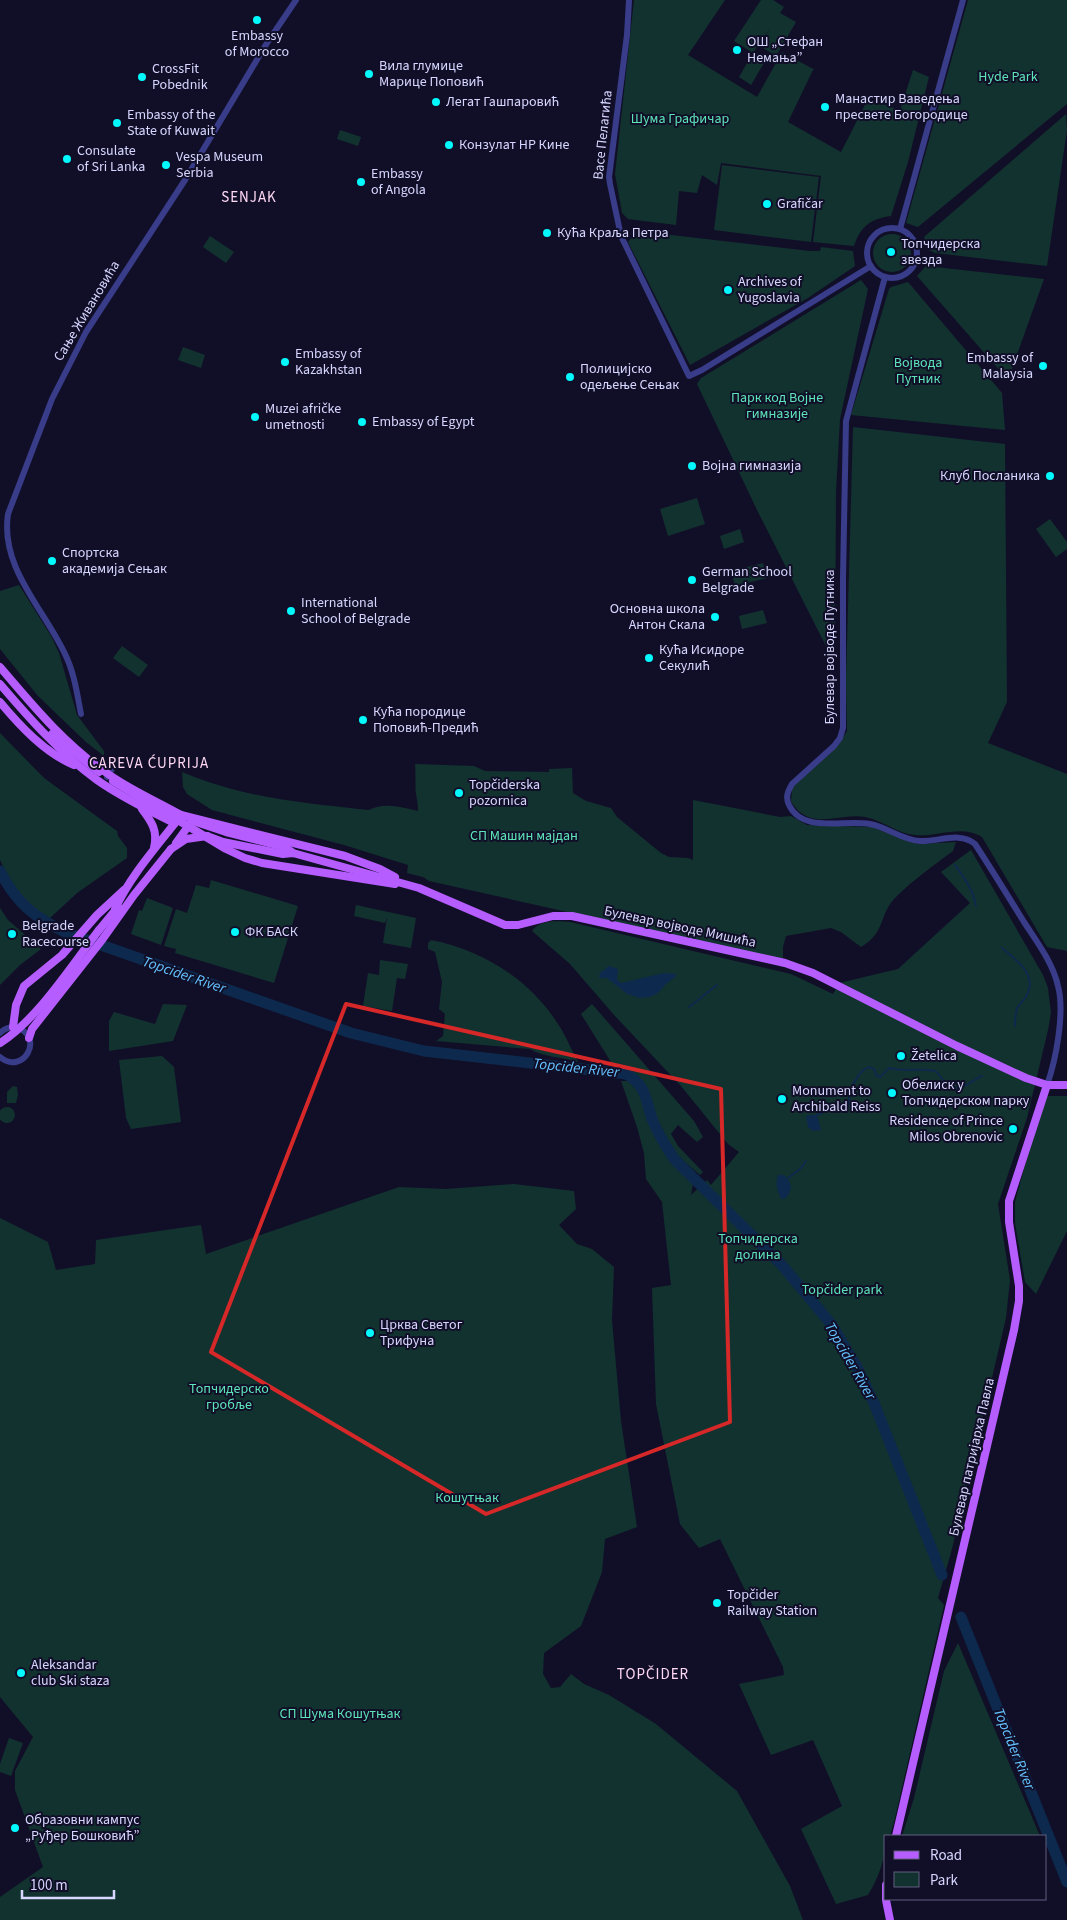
<svg xmlns="http://www.w3.org/2000/svg" width="1067" height="1920" font-family="'Source Sans 3',sans-serif">
  <style>
    .green { fill: #12322f }
    .water { fill: #0d2a4e }
    .lines { fill: none; stroke-linecap: round; stroke-linejoin: round }
    .stream { stroke: #0d2a4e; stroke-width: 2 }
    .river { stroke: #0d2a4e; stroke-width: 11 }
    .minor { stroke: #383c89; stroke-width: 6 }
    .major { stroke: #b65dff; stroke-width: 8 }
    .major-bridge { stroke: #b65dff; stroke-width: 8 }
    .marked { fill: none; stroke: #d62828; stroke-width: 4; stroke-linejoin: round }
    .poi-dot { fill: #02faff; stroke: #110f28; stroke-width: 2 }
    .labels { text-anchor: middle; dominant-baseline: central; stroke-width: 4; stroke-linejoin: round; paint-order: stroke }
    .poi-label { font-size: 14px; fill: #d7d6ff; stroke: #110f28; text-anchor: start }
    .park-label { font-size: 14px; fill: #5de4b8; stroke: #110f28 }
    .street-label { font-size: 14px; fill: #d7d6ff; stroke: #110f28 }
    .neighbourhood-label { font-size: 15px; letter-spacing: 1px; fill: #ffd8f4; stroke: #110f28 }
    .water-label { font-size: 15px; font-style: italic; fill: #64c3ff; stroke: #110f28 }
  </style>
  <rect width="100%" height="100%" fill="#110f28"/>
  <g class="green">
    <path d="M 634,0 L 725,0 L 688,55 L 757,97 L 782,52 L 815,70 L 813,70 L 788,122 L 841,152 L 868,99 L 900,110 L 913,70 L 929,77 L 908,162 L 891,216 C 870,219 861,226 854,246 L 813,242 L 821,176 L 721,163 L 717,185 L 702,175 L 697,193 L 679,191 L 676,225 L 628,219 L 622,213 L 615,174 Z"/>
    <polygon points="761,0 773,0 784,7 780,13 796,22 776,56 760,46 770,28 753,53 734,41"/>
    <polygon points="968,0 1067,0 1067,104 918,227 906,223"/>
    <polygon points="751,56 764,63 751,85 739,77"/>
    <polygon points="1066,114 1067,130 1047,266 935,253 929,250 924,237"/>
    <polygon points="340,130 361,137 358,146 337,139"/>
    <polygon points="722,165 819,177 811,242 714,230"/>
    <polygon points="637,231 810,251 820,251 821,247 853,251 855,266 808,298 690,365 628,242"/>
    <circle cx="892" cy="253" r="19"/>
    <polygon points="210,236 234,252 226,263 203,247"/>
    <polygon points="926,266 1044,279 1008,380 917,276"/>
    <polygon points="861,280 868,289 840,419 836,492 835,655 834,658 832,658 757,510 697,384 701,378"/>
    <polygon points="908,282 1002,393 1005,430 851,415 889,289 891,287"/>
    <polygon points="183,347 205,355 201,368 178,360"/>
    <path d="M 853,427 L 1005,444 L 1007,702 L 988,743 L 1067,774 L 1067,951 L 1047,947 L 982,837 C 961,824 938,837 915,835 C 898,834 882,820 865,817 C 847,814 828,822 811,818 C 802,815 795,809 791,801 L 792,789 L 798,781 L 839,744 L 847,731 L 846,680 Z"/>
    <polygon points="697,498 705,524 668,536 660,509"/>
    <polygon points="1050,519 1067,542 1067,549 1056,557 1036,529"/>
    <polygon points="740,529 744,542 724,549 720,536"/>
    <polygon points="763,563 767,578 735,586 731,571"/>
    <polygon points="19,585 51,636 59,653 77,715 104,751 104,756 86,742 38,696 0,649 0,591"/>
    <polygon points="763,610 767,623 742,629 739,616"/>
    <polygon points="122,646 148,665 139,677 113,658"/>
    <polygon points="0,733 44,778 117,831 118,836 127,848 127,858 77,893 50,918 19,899 0,860"/>
    <path d="M 415,764 L 474,766 L 485,771 L 549,772 L 549,769 L 572,768 L 573,793 L 586,801 L 611,808 L 617,817 L 661,853 L 669,857 L 688,858 L 693,860 L 693,800 L 780,817 L 791,816 L 807,825 L 872,827 L 917,844 L 956,842 L 953,851 C 934,865 913,880 896,897 C 879,913 886,933 861,947 L 841,932 L 831,928 L 786,936 L 783,947 L 783,960 L 429,881 L 423,877 L 407,873 L 408,865 L 344,845 L 212,810 L 187,794 L 183,787 L 182,772 C 244,798 303,803 369,810 C 384,802 402,807 418,811 C 418,805 417,800 416,794 C 415,791 416,770 415,764 Z"/>
    <path d="M 971,850 L 1043,975 L 1048,988 L 1051,1013 L 1048,1030 L 1027,1118 L 998,1204 L 1010,1280 L 1006,1318 L 952,1549 L 938,1598 L 944,1605 L 895,1818 L 890,1836 L 886,1836 C 886,1858 879,1877 868,1895 L 836,1904 L 801,1829 L 842,1806 L 813,1740 L 771,1755 L 739,1684 L 784,1675 L 783,1667 L 720,1539 L 699,1548 L 680,1524 L 656,1404 L 652,1288 L 671,1285 L 662,1202 L 646,1179 L 644,1153 L 637,1127 L 621,1081 L 634,1081 C 644,1097 646,1115 654,1132 C 663,1151 679,1168 693,1184 L 691,1195 L 707,1180 L 711,1185 L 739,1152 L 728,1144 L 681,1086 L 615,1016 L 570,964 L 532,931 C 540,919 558,921 570,922 L 791,974 L 833,994 L 839,983 L 898,969 L 970,903 L 941,872 Z"/>
    <polygon points="211,880 298,906 274,983 175,953 176,949 164,946 176,909 187,913 196,885 209,888"/>
    <polygon points="147,898 173,908 161,945 131,934 139,910 142,911"/>
    <polygon points="356,905 416,918 411,948 383,943 387,917 385,923 354,916"/>
    <polygon points="0,908 8,920 41,949 20,965 0,985"/>
    <path d="M 431,940 C 483,950 530,980 558,1024 C 566,1036 571,1049 578,1062 C 562,1057 543,1057 530,1049 L 436,1041 L 443,1036 L 445,1014 L 439,1009 L 442,982 L 435,952 L 428,949 L 428,943 Z"/>
    <polygon points="380,960 408,964 405,979 397,978 392,1011 363,1006 368,973 379,975"/>
    <polygon points="163,1004 187,1005 173,1041 109,1051 109,1021 114,1012 155,1024"/>
    <path d="M 592,1004 L 694,1121 L 703,1137 L 697,1142 L 678,1125 L 671,1134 L 678,1146 L 703,1172 L 700,1175 C 687,1164 670,1150 662,1135 C 653,1116 651,1083 631,1073 C 627,1071 621,1071 616,1070 L 581,1014 Z"/>
    <polygon points="162,1056 174,1067 181,1122 131,1129 126,1118 119,1060"/>
    <polygon points="13,1086 17,1087 18,1095 16,1103 7,1103 7,1092"/>
    <polygon points="1046,1096 1067,1096 1067,1231 1036,1294 1025,1282 1015,1223 1015,1202 1038,1117"/>
    <circle cx="7" cy="1115" r="8"/>
    <polygon points="514,1184 574,1191 576,1209 559,1225 577,1244 592,1249 614,1267 612,1320 621,1421 637,1527 605,1539 602,1572 581,1626 544,1653 543,1674 551,1688 560,1687 571,1674 584,1684 609,1695 656,1724 737,1791 790,1886 803,1920 0,1920 0,1897 43,1867 15,1790 15,1771 33,1737 0,1697 0,1218 48,1242 56,1270 95,1264 96,1240 201,1225 206,1254 399,1187 446,1189"/>
    <polygon points="958,1643 1040,1836 902,1836 914,1798 944,1671"/>
    <polygon points="9,1738 23,1743 11,1776 0,1772 0,1764"/>
  </g>
  <g class="water">
    <polygon points="609,966 618,969 617,980 621,983 664,973 676,974 675,977 666,984 658,993 650,997 640,998 627,994 607,978 599,978 600,973"/>
    <polygon points="813,1115 817,1115 821,1130 813,1131 808,1127 806,1116"/>
    <path d="M 778,1175 L 784,1175 C 792,1182 793,1190 786,1198 L 781,1199 C 777,1190 775,1184 778,1175 Z"/>
  </g>
  <g class="lines">
    <g class="stream">
      <path d="M 955,865 C 965,879 973,890 976,906"/>
      <path d="M 1002,948 C 1017,961 1040,976 1025,998 C 1023,1001 1020,1004 1018,1007 C 1015,1012 1015,1020 1015,1026"/>
      <polyline points="689,1007 717,985"/>
      <path d="M 817,1115 L 836,1106 L 839,1110 L 849,1104 C 848,1092 857,1071 869,1067 L 874,1069 L 876,1075 L 880,1077 L 889,1068 C 906,1072 920,1068 935,1071 C 940,1074 941,1079 946,1084 C 958,1096 971,1080 982,1076"/>
      <polyline points="788,1178 800,1169 806,1161"/>
    </g>
    <g class="river">
      <path d="M 0,871 C 16,903 35,918 67,933 L 351,1033 L 424,1051 L 626,1074 C 646,1084 646,1101 652,1119 C 658,1134 666,1147 675,1160 L 781,1264 L 832,1325 L 857,1367 L 874,1403 L 942,1575"/>
      <polyline points="961,1617 1067,1882"/>
    </g>
    <g class="minor">
      <polyline points="629,0 627,35 609,177 610,184 621,236 689,376 702,370 871,266"/>
      <circle cx="892" cy="253" r="25"/>
      <polyline points="900,229 963,0"/>
      <path d="M 885,277 L 846,421 L 843,577 L 843,728 L 840,738 L 834,746 L 792,784 C 788,791 785,797 789,805 C 803,834 844,819 870,824 C 887,827 902,840 920,841 C 938,842 960,831 975,844 C 992,870 1008,896 1024,922 C 1037,942 1053,963 1058,986 C 1065,1012 1056,1060 1047,1085"/>
      <path d="M 81,714 C 77,693 74,671 64,652 C 43,608 0,567 8,514 L 52,399 L 86,332 L 185,180 L 267,43 L 296,0"/>
      <polyline points="107,777 112,769 113,761"/>
      <path d="M 0,1033 C 5,1028 11,1026 18,1028 C 44,1037 24,1076 0,1057"/>
    </g>
    <g class="major">
      <path d="M 0,684 C 30,719 60,753 97,780 C 121,797 148,810 174,823"/>
      <path d="M 0,702 C 20,726 45,753 74,765"/>
      <polyline points="52,734 99,772"/>
      <polyline points="113,781 226,849 245,858 262,863 395,884"/>
      <path d="M 142,809 C 152,822 158,831 154,848"/>
      <polyline points="177,814 345,856 380,869 395,877"/>
      <polyline points="193,821 226,832 285,847 293,853"/>
      <polyline points="207,836 223,842 283,854 293,853 419,888 505,925 518,925 553,916 572,916 785,963 813,973 957,1046 1026,1078 1047,1085 1067,1085"/>
      <path d="M 115,909 C 130,877 153,851 175,823"/>
      <polyline points="99,930 118,907"/>
      <polyline points="13,1027 16,1005 24,986 62,955 97,915 124,890"/>
      <polyline points="29,1038 32,1029 102,940 134,895 171,849"/>
      <polyline points="896,1836 1014,1330 1019,1301 1019,1286 1009,1222 1009,1201 1047,1085"/>
      <polyline points="886,1885 886,1900 890,1920"/>
    </g>
    <g class="major-bridge">
      <path d="M 0,667 C 34,707 67,747 111,776 C 133,791 158,802 181,815 L 175,823"/>
      <polyline points="176,843 192,821"/>
      <polyline points="171,849 186,839 207,836"/>
      <path d="M 0,1043 C 37,1020 72,965 99,930"/>
    </g>
  </g>
  <path class="marked" d="M 346,1004 L 721,1089 L 730,1422 L 486,1514 L 211,1352 Z"/>
  <g class="poi-dot">
    <circle cx="257" cy="20" r="5"/>
    <circle cx="737" cy="50" r="5"/>
    <circle cx="369" cy="74" r="5"/>
    <circle cx="142" cy="77" r="5"/>
    <circle cx="436" cy="102" r="5"/>
    <circle cx="825" cy="107" r="5"/>
    <circle cx="117" cy="123" r="5"/>
    <circle cx="449" cy="145" r="5"/>
    <circle cx="67" cy="159" r="5"/>
    <circle cx="166" cy="165" r="5"/>
    <circle cx="361" cy="182" r="5"/>
    <circle cx="767" cy="204" r="5"/>
    <circle cx="547" cy="233" r="5"/>
    <circle cx="891" cy="252" r="5"/>
    <circle cx="728" cy="290" r="5"/>
    <circle cx="285" cy="362" r="5"/>
    <circle cx="1043" cy="366" r="5"/>
    <circle cx="570" cy="377" r="5"/>
    <circle cx="255" cy="417" r="5"/>
    <circle cx="362" cy="422" r="5"/>
    <circle cx="692" cy="466" r="5"/>
    <circle cx="1050" cy="476" r="5"/>
    <circle cx="52" cy="561" r="5"/>
    <circle cx="692" cy="580" r="5"/>
    <circle cx="291" cy="611" r="5"/>
    <circle cx="715" cy="617" r="5"/>
    <circle cx="649" cy="658" r="5"/>
    <circle cx="363" cy="720" r="5"/>
    <circle cx="459" cy="793" r="5"/>
    <circle cx="235" cy="932" r="5"/>
    <circle cx="12" cy="934" r="5"/>
    <circle cx="901" cy="1056" r="5"/>
    <circle cx="892" cy="1093" r="5"/>
    <circle cx="782" cy="1099" r="5"/>
    <circle cx="1013" cy="1129" r="5"/>
    <circle cx="370" cy="1333" r="5"/>
    <circle cx="717" cy="1603" r="5"/>
    <circle cx="21" cy="1673" r="5"/>
    <circle cx="15" cy="1828" r="5"/>
  </g>
  <g class="labels">
    <g class="poi-label">
      <text x="257" y="36" text-anchor="middle">Embassy<tspan x="257" dy="16">of Morocco</tspan></text>
      <text x="747" y="42">ОШ „Стефан<tspan x="747" dy="16">Немања”</tspan></text>
      <text x="379" y="66">Вила глумице<tspan x="379" dy="16">Марице Поповић</tspan></text>
      <text x="152" y="69">CrossFit<tspan x="152" dy="16">Pobednik</tspan></text>
      <text x="835" y="99">Манастир Ваведења<tspan x="835" dy="16">пресвете Богородице</tspan></text>
      <text x="446" y="102">Легат Гашпаровић</text>
      <text x="127" y="115">Embassy of the<tspan x="127" dy="16">State of Kuwait</tspan></text>
      <text x="459" y="145">Конзулат НР Кине</text>
      <text x="77" y="151">Consulate<tspan x="77" dy="16">of Sri Lanka</tspan></text>
      <text x="176" y="157">Vespa Museum<tspan x="176" dy="16">Serbia</tspan></text>
      <text x="371" y="174">Embassy<tspan x="371" dy="16">of Angola</tspan></text>
      <text x="777" y="204">Grafičar</text>
      <text x="557" y="233">Кућа Краља Петра</text>
      <text x="901" y="244">Топчидерска<tspan x="901" dy="16">звезда</tspan></text>
      <text x="738" y="282">Archives of<tspan x="738" dy="16">Yugoslavia</tspan></text>
      <text x="295" y="354">Embassy of<tspan x="295" dy="16">Kazakhstan</tspan></text>
      <text x="1033" y="358" text-anchor="end">Embassy of<tspan x="1033" dy="16">Malaysia</tspan></text>
      <text x="580" y="369">Полицијско<tspan x="580" dy="16">одељење Сењак</tspan></text>
      <text x="265" y="409">Muzei afričke<tspan x="265" dy="16">umetnosti</tspan></text>
      <text x="372" y="422">Embassy of Egypt</text>
      <text x="702" y="466">Војна гимназија</text>
      <text x="1040" y="476" text-anchor="end">Клуб Посланика</text>
      <text x="62" y="553">Спортска<tspan x="62" dy="16">академија Сењак</tspan></text>
      <text x="702" y="572">German School<tspan x="702" dy="16">Belgrade</tspan></text>
      <text x="301" y="603">International<tspan x="301" dy="16">School of Belgrade</tspan></text>
      <text x="705" y="609" text-anchor="end">Основна школа<tspan x="705" dy="16">Антон Скала</tspan></text>
      <text x="659" y="650">Кућа Исидоре<tspan x="659" dy="16">Секулић</tspan></text>
      <text x="373" y="712">Кућа породице<tspan x="373" dy="16">Поповић-Предић</tspan></text>
      <text x="469" y="785">Topčiderska<tspan x="469" dy="16">pozornica</tspan></text>
      <text x="22" y="926">Belgrade<tspan x="22" dy="16">Racecourse</tspan></text>
      <text x="245" y="932">ФК БАСК</text>
      <text x="911" y="1056">Žetelica</text>
      <text x="902" y="1085">Обелиск у<tspan x="902" dy="16">Топчидерском парку</tspan></text>
      <text x="792" y="1091">Monument to<tspan x="792" dy="16">Archibald Reiss</tspan></text>
      <text x="1003" y="1121" text-anchor="end">Residence of Prince<tspan x="1003" dy="16">Milos Obrenovic</tspan></text>
      <text x="380" y="1325">Црква Светог<tspan x="380" dy="16">Трифуна</tspan></text>
      <text x="727" y="1595">Topčider<tspan x="727" dy="16">Railway Station</tspan></text>
      <text x="31" y="1665">Aleksandar<tspan x="31" dy="16">club Ski staza</tspan></text>
      <text x="25" y="1820">Образовни кампус<tspan x="25" dy="16">„Руђер Бошковић”</tspan></text>
    </g>
    <g class="park-label">
      <text x="1008" y="77">Hyde Park</text>
      <text x="680" y="119">Шума Графичар</text>
      <text x="918" y="363">Војвода<tspan x="918" dy="16">Путник</tspan></text>
      <text x="777" y="398">Парк код Војне<tspan x="777" dy="16">гимназије</tspan></text>
      <text x="524" y="836">СП Машин мајдан</text>
      <text x="758" y="1239">Топчидерска<tspan x="758" dy="16">долина</tspan></text>
      <text x="842" y="1290">Topčider park</text>
      <text x="229" y="1389">Топчидерско<tspan x="229" dy="16">гробље</tspan></text>
      <text x="467" y="1498">Кошутњак</text>
      <text x="340" y="1714">СП Шума Кошутњак</text>
    </g>
    <g class="street-label">
      <text transform="translate(603 135) rotate(-84)">Васе Пелагића</text>
      <text transform="translate(87 311) rotate(-59)">Сање Живановића</text>
      <text transform="translate(830 647) rotate(-90)">Булевар војводе Путника</text>
      <text transform="translate(680 927) rotate(12)">Булевар војводе Мишића</text>
      <text transform="translate(972 1457) rotate(-77)">Булевар патријарха Павла</text>
    </g>
    <g class="neighbourhood-label">
      <text x="249" y="197">SENJAK</text>
      <text x="149" y="763">CAREVA ĆUPRIJA</text>
      <text x="653" y="1674">TOPČIDER</text>
    </g>
    <g class="water-label">
      <text transform="translate(184 975) rotate(19)">Topcider River</text>
      <text transform="translate(576 1068) rotate(6)">Topcider River</text>
      <text transform="translate(850 1361) rotate(60)">Topcider River</text>
      <text transform="translate(1014 1749) rotate(68)">Topcider River</text>
    </g>
  </g>
  <rect x="884" y="1835" width="162" height="65" fill="#110f28" stroke="#605f7e"/>
  <rect x="894" y="1851" width="25" height="8" fill="#b65dff" stroke="#605f7e"/>
  <text x="930" y="1860" font-size="15" fill="#d7d6ff">Road</text>
  <rect x="894" y="1872" width="25" height="15" fill="#12322f" stroke="#605f7e"/>
  <text x="930" y="1885" font-size="15" fill="#d7d6ff">Park</text>
  <path d="M22 1890v8h92v-8" fill="none" stroke="#d7d6ff" stroke-width="2.5"/>
  <text x="30" y="1890" font-size="15" fill="#d7d6ff" stroke="#110f28" stroke-width="4" paint-order="stroke">100 m</text>
</svg>
